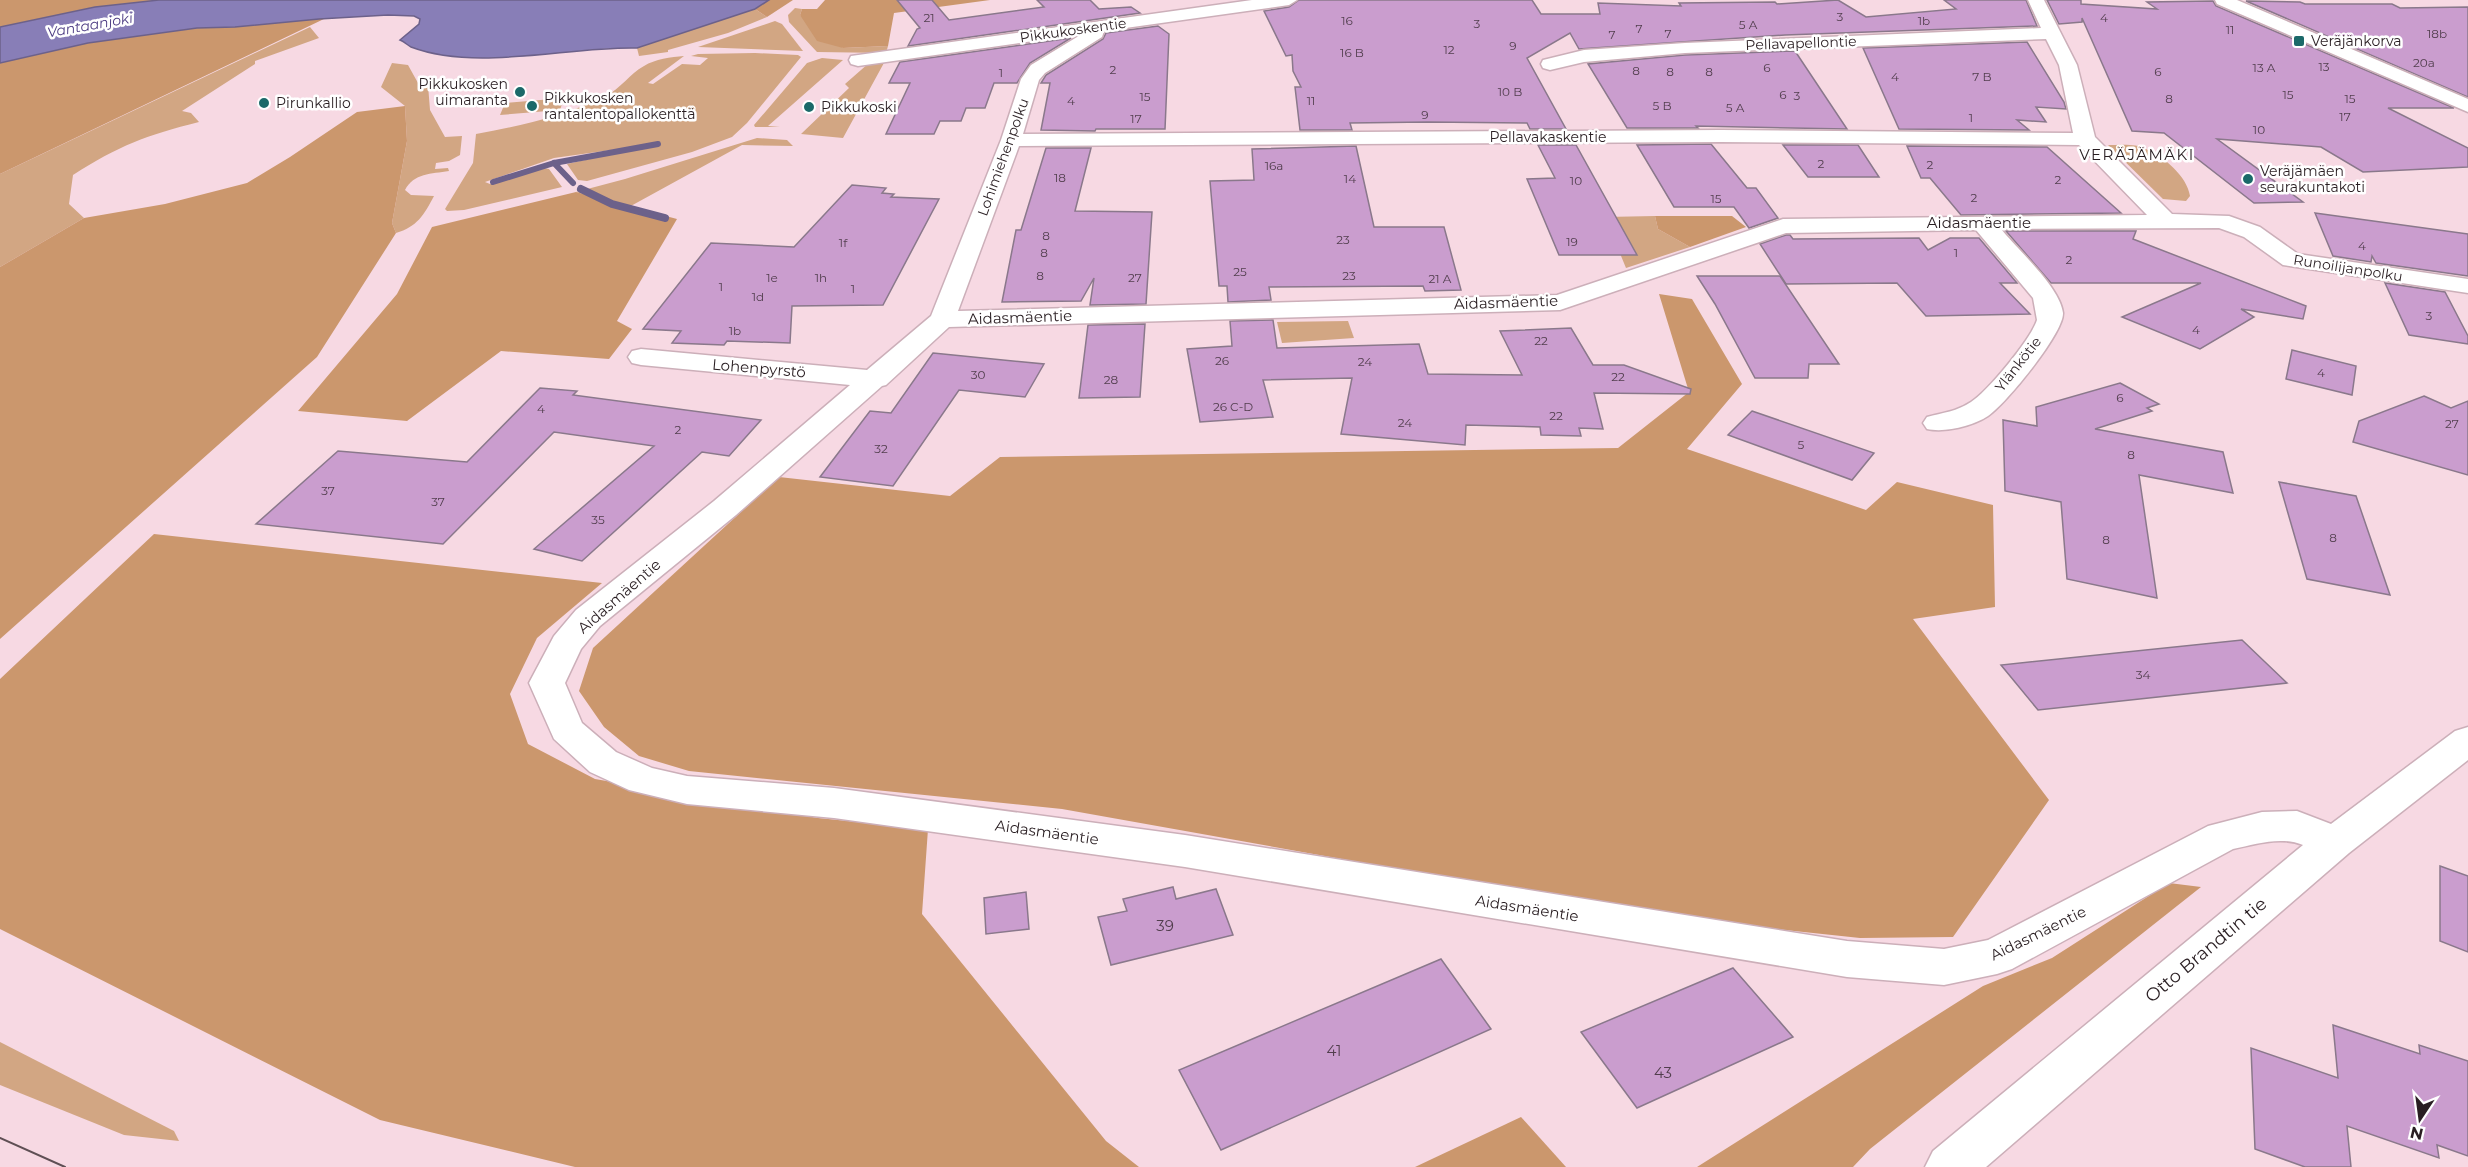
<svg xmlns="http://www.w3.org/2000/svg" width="2468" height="1167" font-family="Montserrat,sans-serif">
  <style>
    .green { fill: #d2a683 }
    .forest { fill: #cb976d }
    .water { fill: #887eb7; stroke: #6c618a; stroke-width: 1.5 }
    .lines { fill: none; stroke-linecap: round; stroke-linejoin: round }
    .stream-far1 { stroke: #6c618a; stroke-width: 6 }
    .stream { stroke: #6c618a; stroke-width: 8 }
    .building { fill: #ca9dce; stroke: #8a788b; stroke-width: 1.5 }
    .minor-casing { stroke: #ccafb9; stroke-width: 3 }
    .minor { fill: #fff; fill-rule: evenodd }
    .tram { stroke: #5f4f54; stroke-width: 2 }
    .poi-dot { fill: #1b6969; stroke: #fff; stroke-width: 2 }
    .labels { text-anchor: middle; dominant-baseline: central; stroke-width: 5; stroke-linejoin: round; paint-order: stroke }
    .number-label { font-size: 12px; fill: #513e4d }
    .far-water-label { font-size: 14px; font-style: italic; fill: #4d3c83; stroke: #fff }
    .far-street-label { font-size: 14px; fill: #291e22; stroke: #fff }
    .far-poi-label { font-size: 14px; fill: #291e22; stroke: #fff; text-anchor: start }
    .far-quarter-label { font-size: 15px; letter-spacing: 1.5px; fill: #291e22; stroke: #fff }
    .street-label { font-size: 15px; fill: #291e22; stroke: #fff }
    .near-number-label { font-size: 15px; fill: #513e4d }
    .near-street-label { font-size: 18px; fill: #291e22; stroke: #fff }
  </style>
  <rect width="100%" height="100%" fill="#f7d9e3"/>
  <g class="green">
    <polygon points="795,8 802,9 800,15 843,48 888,46 886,53 817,52 789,22 788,15"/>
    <polygon points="755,9 767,17 728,33 668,50 668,52 639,56 637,48 647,44"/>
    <polygon points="775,21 782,24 803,51 698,47"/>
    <path d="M 310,27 L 319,38 L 255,61 L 255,64 L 182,111 L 191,113 L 199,122 C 147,135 118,146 73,175 L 69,204 L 84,218 L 0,267 L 0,174 Z"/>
    <path d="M 755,53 L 798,55 L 801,57 L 747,123 L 732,137 L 692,152 L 587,181 L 578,180 L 567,164 L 661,143 L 554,158 L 485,182 L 490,184 L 544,168 L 549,169 L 562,187 L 464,210 L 447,211 L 445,209 L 473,163 L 476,134 C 520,126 564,116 604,97 C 622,88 629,74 644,66 C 655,59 671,57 684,56 L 648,83 L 653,84 L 682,64 L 700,65 L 708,58 L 691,56 L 698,54 Z"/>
    <polygon points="822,58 843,60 768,126 780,127 755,127 754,125 807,63"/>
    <polygon points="885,61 843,138 801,134 849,88 845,84 869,63"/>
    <path d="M 392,63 L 408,65 L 418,83 L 428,85 L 430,110 L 445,137 L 462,136 L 460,155 L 449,161 L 436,163 L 435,169 L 448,168 L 449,171 C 431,174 414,173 405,190 L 411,195 L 434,196 C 424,215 417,227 396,233 L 392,223 L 407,141 L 405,106 L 381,87 Z"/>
    <polygon points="564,98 560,110 500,115 505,103"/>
    <polygon points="757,138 787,140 793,146 742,145 629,207 576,192 625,179"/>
    <path d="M 2108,145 C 2120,145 2135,143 2146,149 C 2164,157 2187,176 2190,196 L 2186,201 L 2163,199 Z"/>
    <polygon points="1655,216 1658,229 1690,247 1626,268 1605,217"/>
    <polygon points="1348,321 1354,338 1282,343 1277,322"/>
    <polygon points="0,1042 174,1131 179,1141 124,1135 0,1085"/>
  </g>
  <g class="forest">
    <polygon points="0,0 159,0 95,7 0,27"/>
    <polygon points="769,0 793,0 767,17 755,9"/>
    <polygon points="825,0 990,0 894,13 888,46 843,48 817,41 800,15 802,9 817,9"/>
    <polygon points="326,18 0,174 0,63 88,43 197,28 235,27"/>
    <polygon points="405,106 407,141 392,223 396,233 317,357 0,639 0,267 84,218 165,204 247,183 290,157 357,112"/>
    <polygon points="576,192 677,219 617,321 632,329 609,359 501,351 407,421 298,411 397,294 432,227"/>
    <polygon points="1655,216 1732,216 1746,227 1690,247 1658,229"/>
    <polygon points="1659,294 1692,299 1742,384 1687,449 1866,510 1897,482 1993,505 1995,607 1913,619 2049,800 1953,937 1860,938 1672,918 1062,809 689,771 639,756 604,727 579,691 593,648 779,477 950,496 1000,457 1618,448 1689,392"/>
    <polygon points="154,534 602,583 537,638 510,694 528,744 595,779 818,818 928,829 922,914 1106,1141 1139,1167 575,1167 380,1120 0,929 0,679"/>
    <polygon points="2169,883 2201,887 1870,1149 1853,1167 1697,1167 1983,986 2052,958"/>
    <polygon points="1521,1117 1566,1167 1415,1167"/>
  </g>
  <path class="water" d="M 159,0 L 769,0 L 755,9 L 637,48 C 569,46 477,72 411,47 C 407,45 405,42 400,40 L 419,24 L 420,19 L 414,16 L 388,15 L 319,19 L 235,27 L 197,28 L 88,43 L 0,63 L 0,27 L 95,7 Z"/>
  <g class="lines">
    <g class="stream-far1">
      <polyline points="554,163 573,183"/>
      <polyline points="493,182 554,163 658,144"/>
    </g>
    <polyline class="stream" points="581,189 612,204 665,218"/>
  </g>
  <g class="building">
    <polygon points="897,0 932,0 949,20 1044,7 1037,0 1090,0 1099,9 1131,7 1140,13 908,46 917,29 920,28"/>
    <polygon points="1299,0 1532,0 1541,14 1600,14 1598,3 1681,6 1679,3 1775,2 1777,4 1838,0 1866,17 1956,9 1944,0 2026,0 2037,26 1785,35 1579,49 1570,33 1527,58 1566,129 1530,129 1527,123 1428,122 1350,123 1352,130 1300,130 1295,87 1301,87 1293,71 1292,55 1286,56 1264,11 1289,7"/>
    <polygon points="2047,0 2081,0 2081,4 2157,9 2147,2 2213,1 2216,6 2454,108 2388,108 2468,148 2468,167 2363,172 2321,147 2217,139 2303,202 2254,203 2164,133 2132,131 2082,18 2082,22 2059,24"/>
    <polygon points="2246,1 2300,2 2305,4 2392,4 2400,8 2468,7 2468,97"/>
    <polygon points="1158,26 1169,34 1165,129 1096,129 1095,131 1041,130 1050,83 1041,83 1046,75 1103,39 1106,33"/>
    <polygon points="1071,38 1030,63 1017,83 994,83 985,108 966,108 961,121 940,121 934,134 886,134 910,83 889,83 900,62"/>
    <polygon points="2027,42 2064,102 2066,109 2036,107 2046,122 2017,120 2029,130 1899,129 1863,48"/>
    <polygon points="1795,51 1847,129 1696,126 1698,128 1627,128 1588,64 1685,55"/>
    <polygon points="1711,144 1747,188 1756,188 1778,218 1749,228 1734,207 1674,207 1637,145"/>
    <polygon points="1538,145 1576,145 1637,255 1559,255 1527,179 1555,178"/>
    <polygon points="1783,145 1858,145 1879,177 1808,177"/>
    <polygon points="1356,146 1374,227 1444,227 1461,290 1425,291 1423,286 1269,287 1271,300 1228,302 1227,286 1219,286 1210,181 1254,180 1252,149"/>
    <polygon points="1907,146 2047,147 2121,213 1961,215 1930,178 1921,178"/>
    <polygon points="1046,148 1091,148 1075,211 1152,212 1146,304 1090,305 1094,278 1081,301 1002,302 1016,230 1021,230"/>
    <polygon points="852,185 886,188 882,193 894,194 891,197 939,199 883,305 792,306 790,343 727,341 724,345 672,343 681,331 643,329 711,243 794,247"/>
    <polygon points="2315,213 2468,234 2468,276 2376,263 2372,256 2371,262 2333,256"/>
    <polygon points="2006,231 2136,231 2133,239 2306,306 2303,319 2241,309 2254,317 2200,349 2122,317 2201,283 2051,283"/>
    <polygon points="1786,235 1790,235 1793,239 1919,238 1928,250 1950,238 1979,238 2017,283 2000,283 2030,314 1926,316 1897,283 1786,284 1760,244"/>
    <polygon points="1697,276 1780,276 1839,364 1809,364 1808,378 1755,378 1715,304"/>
    <polygon points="2385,283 2445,292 2468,336 2468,344 2409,335"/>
    <polygon points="1273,320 1277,348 1419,344 1428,374 1522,375 1500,331 1571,328 1593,365 1624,365 1691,389 1690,394 1594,393 1603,429 1579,428 1581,436 1541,435 1540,427 1466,425 1465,445 1341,434 1352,378 1263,380 1273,417 1200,422 1187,349 1232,346 1230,321"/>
    <polygon points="1145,324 1140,397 1079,398 1088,325"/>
    <polygon points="2292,350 2356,366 2352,395 2286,379"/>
    <polygon points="933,353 1044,364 1025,397 959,390 893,486 820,477 870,411 891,413"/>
    <polygon points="2120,383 2159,404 2147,408 2152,411 2095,429 2223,452 2233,493 2139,475 2157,598 2067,579 2061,502 2005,491 2003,420 2037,426 2036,407"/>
    <polygon points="540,388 577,391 573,395 761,420 729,456 702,452 582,561 534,549 654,446 554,432 443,544 256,524 338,451 467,462"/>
    <polygon points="2424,396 2451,408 2468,401 2468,475 2353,442 2359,421"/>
    <polygon points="1752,411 1874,453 1852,480 1728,435"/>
    <polygon points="2279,482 2356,496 2390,595 2307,579"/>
    <polygon points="2242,640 2287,683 2038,710 2001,665"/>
    <polygon points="2440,866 2468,876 2468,952 2440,941"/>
    <polygon points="1173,887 1176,899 1216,889 1233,935 1111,965 1098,917 1127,911 1123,899"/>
    <polygon points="1026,892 1029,929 986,934 984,898"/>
    <polygon points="1441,959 1491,1029 1221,1150 1179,1070"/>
    <polygon points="1733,968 1793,1037 1637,1108 1581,1032"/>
    <polygon points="2333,1025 2420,1054 2419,1045 2468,1061 2468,1156 2437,1145 2439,1158 2347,1126 2351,1167 2305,1167 2255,1149 2251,1048 2338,1078"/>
  </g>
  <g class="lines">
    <defs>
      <g id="minor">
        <path d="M 1252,0 L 1297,0 L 1289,5 L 1104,31 L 1102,37 L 1045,73 L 1039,80 L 1023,134 L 1721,130 L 2073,133 L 2059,65 L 2046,39 L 1685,53 L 1584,62 L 1550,70 L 1543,68 L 1541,64 L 1543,60 L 1584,50 L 1685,43 L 2041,28 L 2028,0 L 2044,0 L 2077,65 L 2095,137 L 2172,214 L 2229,216 L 2260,227 L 2298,254 L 2468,279 L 2468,293 L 2283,265 L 2244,237 L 2219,228 L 2001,229 C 2018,250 2060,287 2063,313 C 2064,333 2005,405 1988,416 C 1973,426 1945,433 1927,429 L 1923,423 L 1927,417 C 1942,413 1958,411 1971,402 C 1988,391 2031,339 2037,320 L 2033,298 L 1976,230 L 1786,233 L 1560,310 L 949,327 L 886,385 L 882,386 L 736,515 L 600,626 L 581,649 L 565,683 L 582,723 L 616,752 L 652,768 L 687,776 L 834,788 L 1185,835 L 1847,941 L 1944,949 L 1988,940 L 2208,826 L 2262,812 L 2297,811 L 2331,824 L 2455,731 L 2468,727 L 2468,760 L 2349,853 L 1986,1167 L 1925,1167 L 1933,1151 L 2303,845 C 2281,836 2256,844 2233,849 L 2012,969 L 1997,974 L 1944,985 L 1847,977 L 1185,867 L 834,818 L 687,804 L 629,790 L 590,772 L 554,739 L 529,683 L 554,636 L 576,610 L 714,501 L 850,385 L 641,365 L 632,363 L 628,357 L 632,351 L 641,349 L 867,370 L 931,316 L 1001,140 L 1021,79 L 1031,65 L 1082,34 L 858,66 L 851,64 L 849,60 L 851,56 ZM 1721,142 L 2079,145 L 2147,215 L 1783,219 L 1557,295 L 958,311 L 1019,146 Z"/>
        <polygon points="2215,0 2237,0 2468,99 2468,112 2217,4"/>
      </g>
    </defs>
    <use href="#minor" class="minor-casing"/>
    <use href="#minor" class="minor"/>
    <polyline class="tram" points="0,1138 65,1167"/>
  </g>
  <g class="poi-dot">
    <rect x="2293" y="35" width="12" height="12" rx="3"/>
    <circle cx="520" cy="92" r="6"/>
    <circle cx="264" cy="103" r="6"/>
    <circle cx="532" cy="106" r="6"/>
    <circle cx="809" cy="107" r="6"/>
    <circle cx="2248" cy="179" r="6"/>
  </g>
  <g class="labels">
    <g class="number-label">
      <text x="1840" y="16">3</text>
      <text x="929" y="17">21</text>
      <text x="2104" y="17">4</text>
      <text x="1347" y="20">16</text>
      <text x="1924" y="20">1b</text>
      <text x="1477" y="23">3</text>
      <text x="1748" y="24">5 A</text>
      <text x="1639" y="28">7</text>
      <text x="2230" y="29">11</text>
      <text x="1668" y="33">7</text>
      <text x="2437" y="33">18b</text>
      <text x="1612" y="34">7</text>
      <text x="1513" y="45">9</text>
      <text x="1449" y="49">12</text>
      <text x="1352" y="52">16 B</text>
      <text x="2424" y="62">20a</text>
      <text x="2324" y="66">13</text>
      <text x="1767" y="67">6</text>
      <text x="2264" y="67">13 A</text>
      <text x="1113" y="69">2</text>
      <text x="1636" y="70">8</text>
      <text x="1670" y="71">8</text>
      <text x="1709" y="71">8</text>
      <text x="2158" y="71">6</text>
      <text x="1001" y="72">1</text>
      <text x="1895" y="76">4</text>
      <text x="1982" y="76">7 B</text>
      <text x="1510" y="91">10 B</text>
      <text x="1783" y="94">6</text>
      <text x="2288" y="94">15</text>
      <text x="1797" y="95">3</text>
      <text x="1145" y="96">15</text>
      <text x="2169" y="98">8</text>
      <text x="2350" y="98">15</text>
      <text x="1071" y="100">4</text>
      <text x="1311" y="100">11</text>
      <text x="1662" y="105">5 B</text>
      <text x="1735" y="107">5 A</text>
      <text x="1425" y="114">9</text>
      <text x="2345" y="116">17</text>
      <text x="1971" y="117">1</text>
      <text x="1136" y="118">17</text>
      <text x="2259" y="129">10</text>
      <text x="1821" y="163">2</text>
      <text x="1930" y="164">2</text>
      <text x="1274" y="165">16a</text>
      <text x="1060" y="177">18</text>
      <text x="1350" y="178">14</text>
      <text x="2058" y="179">2</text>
      <text x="1576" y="180">10</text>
      <text x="1974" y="197">2</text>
      <text x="1716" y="198">15</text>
      <text x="1046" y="235">8</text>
      <text x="1343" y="239">23</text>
      <text x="1572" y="241">19</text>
      <text x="843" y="242">1f</text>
      <text x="2362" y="245">4</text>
      <text x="1044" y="252">8</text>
      <text x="1956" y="252">1</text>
      <text x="2069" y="259">2</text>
      <text x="1240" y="271">25</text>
      <text x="1040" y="275">8</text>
      <text x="1349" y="275">23</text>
      <text x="772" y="277">1e</text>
      <text x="821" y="277">1h</text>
      <text x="1135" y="277">27</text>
      <text x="1440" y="278">21 A</text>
      <text x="721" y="286">1</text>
      <text x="853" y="288">1</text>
      <text x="758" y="296">1d</text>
      <text x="2429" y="315">3</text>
      <text x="2196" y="329">4</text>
      <text x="735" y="330">1b</text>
      <text x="1541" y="340">22</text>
      <text x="1222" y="360">26</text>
      <text x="1365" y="361">24</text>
      <text x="2321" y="372">4</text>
      <text x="978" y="374">30</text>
      <text x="1618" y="376">22</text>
      <text x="1111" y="379">28</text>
      <text x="2120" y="397">6</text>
      <text x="1233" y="406">26 C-D</text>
      <text x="541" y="408">4</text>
      <text x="1556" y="415">22</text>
      <text x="1405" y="422">24</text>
      <text x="2452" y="423">27</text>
      <text x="678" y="429">2</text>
      <text x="1801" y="444">5</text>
      <text x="881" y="448">32</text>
      <text x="2131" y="454">8</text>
      <text x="328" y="490">37</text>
      <text x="438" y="501">37</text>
      <text x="598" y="519">35</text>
      <text x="2333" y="537">8</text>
      <text x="2106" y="539">8</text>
      <text x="2143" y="674">34</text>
    </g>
    <g class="far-water-label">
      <text transform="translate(90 25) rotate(-10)">Vantaanjoki</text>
    </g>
    <g class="far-street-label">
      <text transform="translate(1073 30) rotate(-8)">Pikkukoskentie</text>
      <text transform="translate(1801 43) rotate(-2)">Pellavapellontie</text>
      <text x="1548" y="137">Pellavakaskentie</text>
      <text transform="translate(1003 157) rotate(-70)">Lohimiehenpolku</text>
      <text transform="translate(2348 268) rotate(9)">Runoilijanpolku</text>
      <text transform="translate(2018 364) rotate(-52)">Ylänkötie</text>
    </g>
    <g class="far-poi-label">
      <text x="2311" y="41">Veräjänkorva</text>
      <text x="508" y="84" text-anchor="end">Pikkukosken<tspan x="508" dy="16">uimaranta</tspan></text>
      <text x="544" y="98">Pikkukosken<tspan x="544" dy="16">rantalentopallokenttä</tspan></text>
      <text x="276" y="103">Pirunkallio</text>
      <text x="821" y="107">Pikkukoski</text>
      <text x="2260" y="171">Veräjämäen<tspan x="2260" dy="16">seurakuntakoti</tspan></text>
    </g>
    <g class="far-quarter-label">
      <text x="2137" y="154">VERÄJÄMÄKI</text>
    </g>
    <g class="street-label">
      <text x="1979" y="222">Aidasmäentie</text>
      <text transform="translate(1506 302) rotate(-2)">Aidasmäentie</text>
      <text transform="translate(1020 317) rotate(-2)">Aidasmäentie</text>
      <text transform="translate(759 368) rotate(5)">Lohenpyrstö</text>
      <text transform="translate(619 596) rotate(-41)">Aidasmäentie</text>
      <text transform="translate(1047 832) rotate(8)">Aidasmäentie</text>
      <text transform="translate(1527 908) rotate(9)">Aidasmäentie</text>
      <text transform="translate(2038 933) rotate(-26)">Aidasmäentie</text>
    </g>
    <g class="near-number-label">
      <text x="1165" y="925">39</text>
      <text x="1334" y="1050">41</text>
      <text x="1663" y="1072">43</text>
    </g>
    <g class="near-street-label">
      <text transform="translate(2206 950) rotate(-40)">Otto Brandtin tie</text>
    </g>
  </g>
  <g transform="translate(2420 1119) rotate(193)" stroke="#ffffff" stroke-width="4.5" paint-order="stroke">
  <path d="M0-4.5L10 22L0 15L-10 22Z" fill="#291e22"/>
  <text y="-9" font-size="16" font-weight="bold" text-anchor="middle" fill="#291e22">N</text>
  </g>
</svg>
